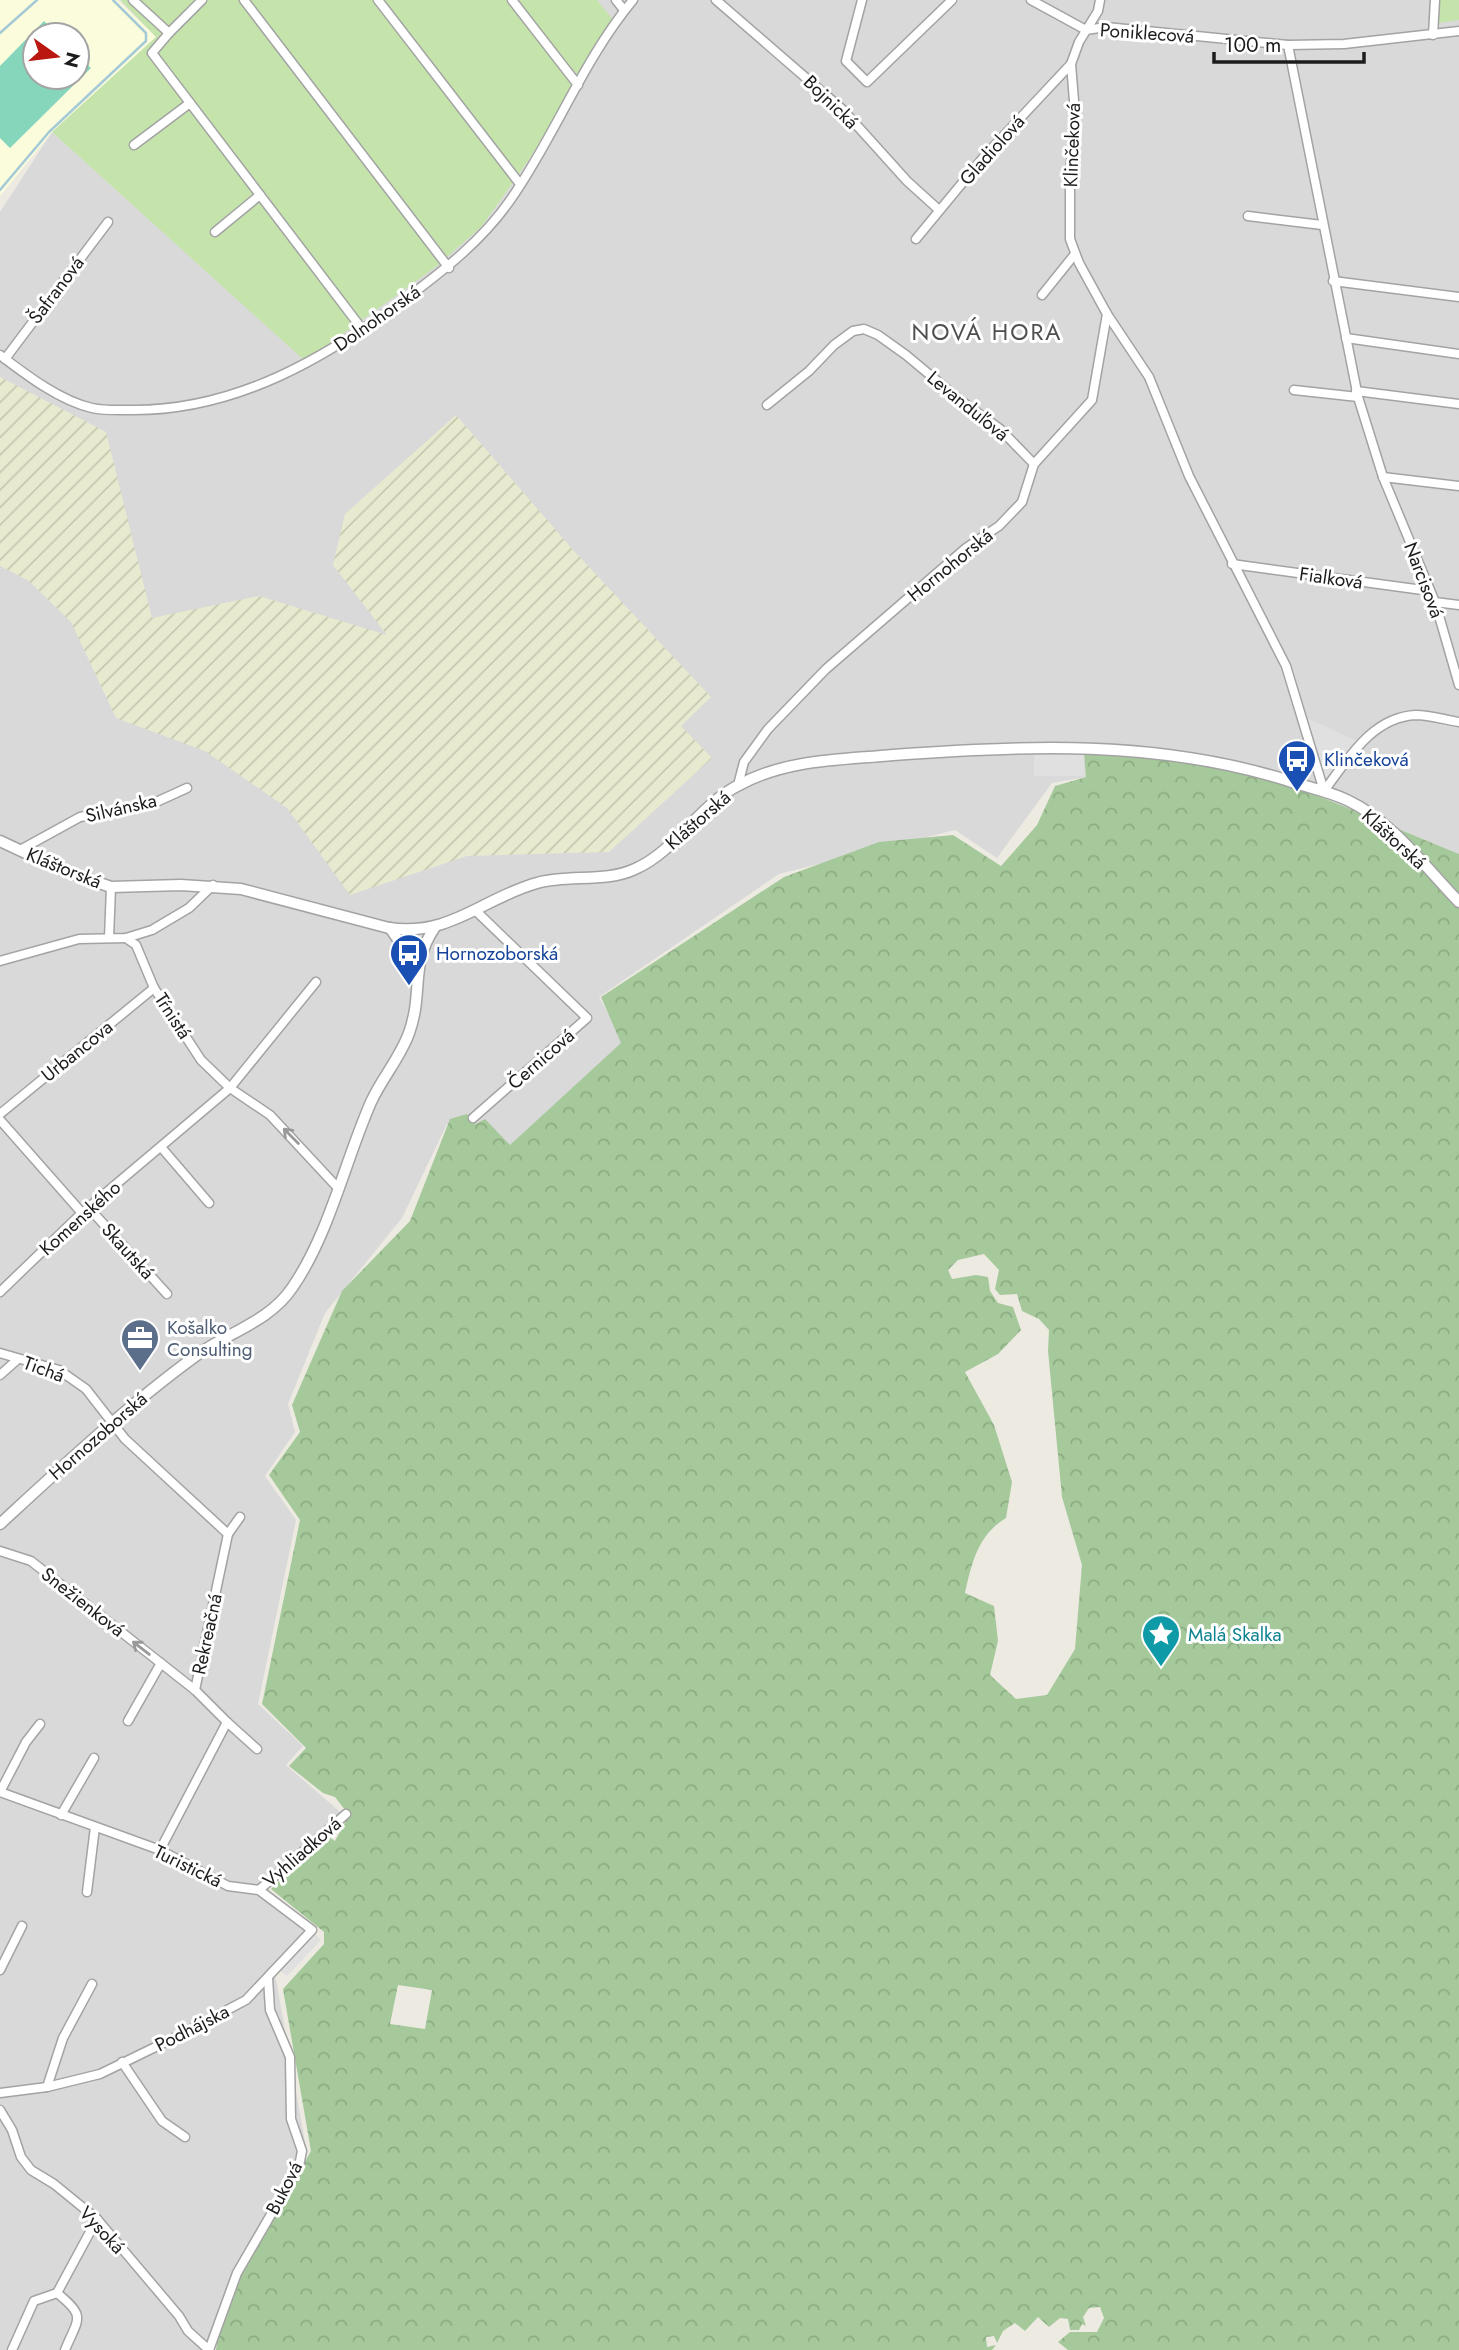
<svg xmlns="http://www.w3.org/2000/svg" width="1459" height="2350" font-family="Jost,sans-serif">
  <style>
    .residential { fill: #dad9d9 }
    .education { fill: #fbfcdc; fill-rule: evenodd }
    .farmland { fill: url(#farmland-furrows) }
    .grass { fill: #c4e4ab }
    .forest { fill: url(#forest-crowns); fill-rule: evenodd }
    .pitch { fill: #85d6bb }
    .parking { fill: #e0e0e0 }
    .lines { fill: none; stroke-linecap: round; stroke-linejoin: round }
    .stream { stroke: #a5cad7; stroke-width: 2.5 }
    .minor-casing { stroke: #a3a3a3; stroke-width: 11 }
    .tertiary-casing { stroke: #a3a3a3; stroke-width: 13 }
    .minor { stroke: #fff; stroke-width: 8 }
    .tertiary { stroke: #fff; stroke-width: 10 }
    .oneway { stroke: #999 }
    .labels { text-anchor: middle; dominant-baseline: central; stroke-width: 6; stroke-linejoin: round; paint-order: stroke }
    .street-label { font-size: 19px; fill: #1c1c1c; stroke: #fff }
    .transit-label { font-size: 19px; fill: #164399; stroke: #fff; text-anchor: start }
    .service-label { font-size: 19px; fill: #4e5e75; stroke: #fff; text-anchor: start }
    .culture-label { font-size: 19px; fill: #0d838f; stroke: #fff; text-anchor: start }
    .quarter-label { font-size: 23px; letter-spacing: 2px; fill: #4f4f4f; stroke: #fff }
  </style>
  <defs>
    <pattern id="farmland-furrows" width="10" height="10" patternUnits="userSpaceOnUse" patternTransform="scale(1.75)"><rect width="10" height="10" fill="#e7eace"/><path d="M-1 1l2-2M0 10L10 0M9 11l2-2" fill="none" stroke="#c6c8b0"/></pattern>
    <pattern id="forest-crowns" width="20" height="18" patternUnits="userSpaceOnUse" patternTransform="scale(1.75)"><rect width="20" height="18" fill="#a5c99a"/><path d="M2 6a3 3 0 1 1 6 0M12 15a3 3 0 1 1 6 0" fill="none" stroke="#8dac84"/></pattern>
  </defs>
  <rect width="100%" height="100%" fill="#edeae2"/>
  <polygon class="residential" points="597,0 1459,0 1459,854 1280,780 1084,754 1086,777 1052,783 997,858 955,830 779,874 599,997 628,1049 498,1165 466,1131 447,1124 402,1218 325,1313 288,1404 295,1432 265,1476 296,1520 258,1704 303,1746 286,1765 346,1817 268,1889 315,1929 275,1974 307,2153 239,2275 213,2350 0,2350 0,212 52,132 306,361 482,226 528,161 612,20"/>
  <path class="education" d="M 0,0 L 117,0 L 156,37 L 52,132 L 0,196 ZM 35,35 L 77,35 L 77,77 L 35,77 Z"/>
  <polygon class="farmland" points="0,377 106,432 152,618 259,596 387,635 333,565 345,514 456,415 574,551 711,697 681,726 712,758 609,852 467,856 350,895 287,808 205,751 116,718 71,622 29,581 0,566"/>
  <g class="grass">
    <polygon points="120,0 597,0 613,20 528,161 482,226 437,266 305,361 52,132 156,37"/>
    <polygon points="1431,0 1459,0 1459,20 1432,24"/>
  </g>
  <path class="forest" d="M 1084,753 L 1157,756 L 1280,780 L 1459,854 L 1459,2350 L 1068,2350 L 1058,2342 L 1070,2332 L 1097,2332 L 1104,2318 L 1100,2307 L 1089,2308 L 1083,2317 L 1086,2326 L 1082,2324 L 1079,2330 L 1070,2330 L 1068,2319 L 1060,2318 L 1049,2327 L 1038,2317 L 1025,2331 L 1015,2323 L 1003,2331 L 997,2343 L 994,2336 L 986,2337 L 987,2347 L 996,2345 L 992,2350 L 216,2350 C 219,2321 234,2301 242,2273 L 311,2151 L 283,1989 L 324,1944 L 324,1932 L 271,1889 L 326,1835 L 335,1841 L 349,1815 L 335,1797 L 323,1793 L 289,1766 L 306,1748 L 262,1704 L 300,1520 L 269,1475 L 300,1432 L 292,1405 L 342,1291 L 410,1221 L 450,1119 L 467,1114 L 476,1124 L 485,1119 L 510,1145 L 621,1043 L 601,997 L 784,877 L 879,842 L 953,835 L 1001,866 L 1037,825 L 1055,786 L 1086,777 ZM 984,1254 L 999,1270 L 995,1289 L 1000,1295 L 1017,1294 L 1022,1311 L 1039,1319 L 1049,1330 L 1048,1351 L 1062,1497 L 1082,1565 L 1075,1649 L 1047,1695 L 1016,1699 L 990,1675 L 998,1641 L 994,1606 L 965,1593 C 972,1562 978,1535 1006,1518 L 1012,1482 L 994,1425 L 965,1372 L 998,1354 L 1021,1330 L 1013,1307 L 998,1303 L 990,1291 L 988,1277 L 976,1275 L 952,1279 L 948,1270 L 958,1260 ZM 398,1985 L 432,1990 L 425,2029 L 390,2024 Z"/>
  <polygon class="pitch" points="44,21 58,35 35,35 35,77 77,77 77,55 91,68 10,148 0,138 0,66"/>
  <g class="parking">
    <polygon points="1307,718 1359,742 1325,785"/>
    <polygon points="1084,753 1084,776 1034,776 1034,754"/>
    <polygon points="314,1933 321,1940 287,1976 279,1970"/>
  </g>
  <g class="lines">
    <g class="stream">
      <polyline points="0,33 37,0"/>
      <polyline points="0,190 49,132 146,41 146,33 113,0"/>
    </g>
    <defs>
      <g id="minor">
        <polyline points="133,0 169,33 202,0"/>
        <polyline points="244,0 449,268"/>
        <polyline points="378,0 520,184"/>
        <polyline points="512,0 578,85"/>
        <polyline points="616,0 624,10"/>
        <polyline points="716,0 843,110 907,181 939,210"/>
        <polyline points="862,0 846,61 867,82 952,0"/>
        <polyline points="1031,0 1086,30"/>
        <polyline points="1100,0 1098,11 1079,42 1071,64 1075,113 1070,175 1070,239 1079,263 1107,314 1149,377 1189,476 1286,666 1324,791"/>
        <polyline points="1086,30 1106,27 1288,45 1344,44 1459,31"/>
        <polyline points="169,33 152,53 362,329"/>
        <polyline points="1433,35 1435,0"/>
        <polyline points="1288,45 1358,397 1383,477 1435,602 1459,685"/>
        <polyline points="134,145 190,103"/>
        <polyline points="1248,216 1322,225"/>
        <polyline points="215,232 260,195"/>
        <polyline points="916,239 982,159 1071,64"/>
        <polyline points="1333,281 1459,297"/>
        <polyline points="1042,295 1075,254"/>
        <polyline points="1346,338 1459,354"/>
        <path d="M 0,355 C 25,374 60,401 92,408 C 105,411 120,410 134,410 C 236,410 324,359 404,300 C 443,271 483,240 511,199 C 555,136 583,60 633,0"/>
        <polyline points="5,359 108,222"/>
        <polyline points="1294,390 1358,397"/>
        <polyline points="1356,391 1459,404"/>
        <polyline points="767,405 809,371 834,345 853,331 864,329 878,335 906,355 960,400 1000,429 1034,464"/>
        <polyline points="1383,477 1459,486"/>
        <polyline points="1232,564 1430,591"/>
        <polyline points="1435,602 1459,605"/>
        <polyline points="738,785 744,762 768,729 826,669 966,548 999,526 1022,502 1034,464 1092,400 1107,314"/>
        <path d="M 1324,791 C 1348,759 1372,717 1416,715 C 1430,715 1445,720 1459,722"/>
        <polyline points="20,850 80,817 154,803 187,788"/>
        <polyline points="109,938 111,887"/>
        <polyline points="126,938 136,945 154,988 201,1060 230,1088 270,1115 337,1187"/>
        <polyline points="0,961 79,939 126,938 152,930 189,908 213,885"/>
        <polyline points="0,1114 154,988"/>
        <polyline points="473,1118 587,1018 476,911"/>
        <polyline points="0,1120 82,1213"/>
        <polyline points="161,1147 209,1203"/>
        <polyline points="89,1208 167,1294"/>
        <polyline points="0,1292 82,1213 230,1088 316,982"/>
        <polyline points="0,1353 59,1370 86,1389 125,1439 228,1534 195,1690"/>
        <polyline points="0,1375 18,1359"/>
        <polyline points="228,1534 240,1517"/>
        <polyline points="0,1551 31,1561 195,1690 227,1722 160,1850"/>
        <polyline points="128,1721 161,1663"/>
        <polyline points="227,1722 257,1749"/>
        <polyline points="0,1792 160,1850 228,1886 259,1890 312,1930 246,2000 176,2037 100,2074 47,2087 0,2093"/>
        <polyline points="0,1792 26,1742 40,1724"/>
        <polyline points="61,1815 94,1758"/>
        <polyline points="259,1890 346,1814"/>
        <polyline points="87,1892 95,1827"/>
        <polyline points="0,1970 22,1926"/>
        <polyline points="122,2062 162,2121 185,2137"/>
        <polyline points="47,2087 63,2038 92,1984"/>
        <polyline points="0,2110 12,2130 21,2157 31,2170 54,2184 97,2219 179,2316 188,2331 209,2350"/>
        <path d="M 57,2293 C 87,2317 78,2318 65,2350"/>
        <polyline points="12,2350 34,2301 57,2293 97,2219"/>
        <polyline points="209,2350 237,2273 299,2166 302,2151 291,2119 290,2057 270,2010 268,1978"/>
      </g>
      <g id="tertiary">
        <path d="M 0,841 L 62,870 L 111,887 L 181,885 L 241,889 L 389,928 C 450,937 483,898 537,883 C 569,874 605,883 635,869 C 676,851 699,805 739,785 C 787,759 840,760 893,755 C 1026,745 1157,740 1286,780 C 1306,787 1328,791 1347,800 C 1392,821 1425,867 1459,902"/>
        <polyline points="390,928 417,967"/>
        <path d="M 0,1524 C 64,1465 127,1406 197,1355 C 229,1332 270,1321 292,1288 C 329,1235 345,1161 371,1102 C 382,1078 400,1058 409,1033 C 424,991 409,965 435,927"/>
      </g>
    </defs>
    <use href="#minor" class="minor-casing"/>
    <use href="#tertiary" class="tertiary-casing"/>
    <use href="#minor" class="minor"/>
    <use href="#tertiary" class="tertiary"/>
  </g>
  <defs><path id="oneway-shaft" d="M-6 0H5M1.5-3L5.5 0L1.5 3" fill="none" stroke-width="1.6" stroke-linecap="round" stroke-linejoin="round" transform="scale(1.75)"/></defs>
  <g class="oneway">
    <use href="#oneway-shaft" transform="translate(291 1136) rotate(-135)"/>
    <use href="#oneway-shaft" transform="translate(141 1648) rotate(-142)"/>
  </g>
  <defs>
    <symbol id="bus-pin" viewBox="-11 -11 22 30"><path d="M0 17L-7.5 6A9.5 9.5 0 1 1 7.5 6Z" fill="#1a4fb4" stroke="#fff"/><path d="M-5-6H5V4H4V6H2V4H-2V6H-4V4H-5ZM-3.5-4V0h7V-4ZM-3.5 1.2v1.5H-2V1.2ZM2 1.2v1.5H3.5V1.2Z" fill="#fff"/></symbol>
    <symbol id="office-pin" viewBox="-11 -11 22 30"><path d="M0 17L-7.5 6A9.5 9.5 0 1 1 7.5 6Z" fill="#5c6f8a" stroke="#fff"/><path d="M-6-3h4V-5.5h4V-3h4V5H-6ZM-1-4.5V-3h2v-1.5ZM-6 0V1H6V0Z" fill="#fff"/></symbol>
    <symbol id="sight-pin" viewBox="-11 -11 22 30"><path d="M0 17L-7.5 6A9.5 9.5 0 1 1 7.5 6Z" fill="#0f9aa8" stroke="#fff"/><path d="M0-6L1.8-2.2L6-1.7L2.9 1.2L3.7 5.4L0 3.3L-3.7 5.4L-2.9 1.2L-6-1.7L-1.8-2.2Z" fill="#fff"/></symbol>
  </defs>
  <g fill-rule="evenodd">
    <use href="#bus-pin" x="1275" y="737" width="44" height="60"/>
    <use href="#bus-pin" x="387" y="931" width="44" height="60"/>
    <use href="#office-pin" x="118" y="1316" width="44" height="60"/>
    <use href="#sight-pin" x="1139" y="1612" width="44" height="60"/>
  </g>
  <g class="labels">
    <g class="street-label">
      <text transform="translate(1147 33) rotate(4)">Poniklecová</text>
      <text transform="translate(831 102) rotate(44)">Bojnická</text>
      <text transform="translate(1072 145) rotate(-88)">Klinčeková</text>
      <text transform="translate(992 150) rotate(-48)">Gladiolová</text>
      <text transform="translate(56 290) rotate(-53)">Šafranová</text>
      <text transform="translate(377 318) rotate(-35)">Dolnohorská</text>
      <text transform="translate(968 406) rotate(39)">Levanduľová</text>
      <text transform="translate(950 565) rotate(-39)">Hornohorská</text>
      <text transform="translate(1331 578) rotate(8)">Fialková</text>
      <text transform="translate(1424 580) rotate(69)">Narcisová</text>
      <text transform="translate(121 808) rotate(-13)">Silvánska</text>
      <text transform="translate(698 820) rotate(-41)">Kláštorská</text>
      <text transform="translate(1394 839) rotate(42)">Kláštorská</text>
      <text transform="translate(64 868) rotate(22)">Kláštorská</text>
      <text transform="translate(173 1016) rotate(57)">Tŕnistá</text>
      <text transform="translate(77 1051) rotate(-39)">Urbancova</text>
      <text transform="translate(541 1059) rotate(-41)">Černicová</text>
      <text transform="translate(80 1218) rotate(-42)">Komenského</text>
      <text transform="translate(128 1251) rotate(48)">Skautská</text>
      <text transform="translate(44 1369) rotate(20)">Tichá</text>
      <text transform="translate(98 1436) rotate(-41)">Hornozoborská</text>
      <text transform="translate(83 1602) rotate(38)">Snežienková</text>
      <text transform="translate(207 1634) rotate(-78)">Rekreačná</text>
      <text transform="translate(302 1852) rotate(-41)">Vyhliadková</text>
      <text transform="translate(188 1866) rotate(26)">Turistická</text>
      <text transform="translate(192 2028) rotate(-27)">Podhájska</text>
      <text transform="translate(284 2188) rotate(-63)">Buková</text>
      <text transform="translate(102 2230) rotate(47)">Vysoká</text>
    </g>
    <g class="transit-label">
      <text x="1324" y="759">Klinčeková</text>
      <text x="436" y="953">Hornozoborská</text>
    </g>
    <g class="service-label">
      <text x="167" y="1327">Košalko<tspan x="167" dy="22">Consulting</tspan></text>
    </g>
    <g class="culture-label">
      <text x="1188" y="1634">Malá Skalka</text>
    </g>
    <g class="quarter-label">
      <text x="987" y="332">NOVÁ HORA</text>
    </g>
  </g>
  <g transform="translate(56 56) rotate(104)"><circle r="33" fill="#ffffff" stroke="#a4a4a4" stroke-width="2"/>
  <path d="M0-5L12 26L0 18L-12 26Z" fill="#b9170f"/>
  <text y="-10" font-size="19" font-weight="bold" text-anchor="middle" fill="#1c1c1c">N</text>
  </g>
  <path d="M1214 52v10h150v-10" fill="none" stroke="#1c1c1c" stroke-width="3.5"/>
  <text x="1224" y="52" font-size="21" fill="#1c1c1c" stroke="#ffffff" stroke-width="5" paint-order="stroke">100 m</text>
</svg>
